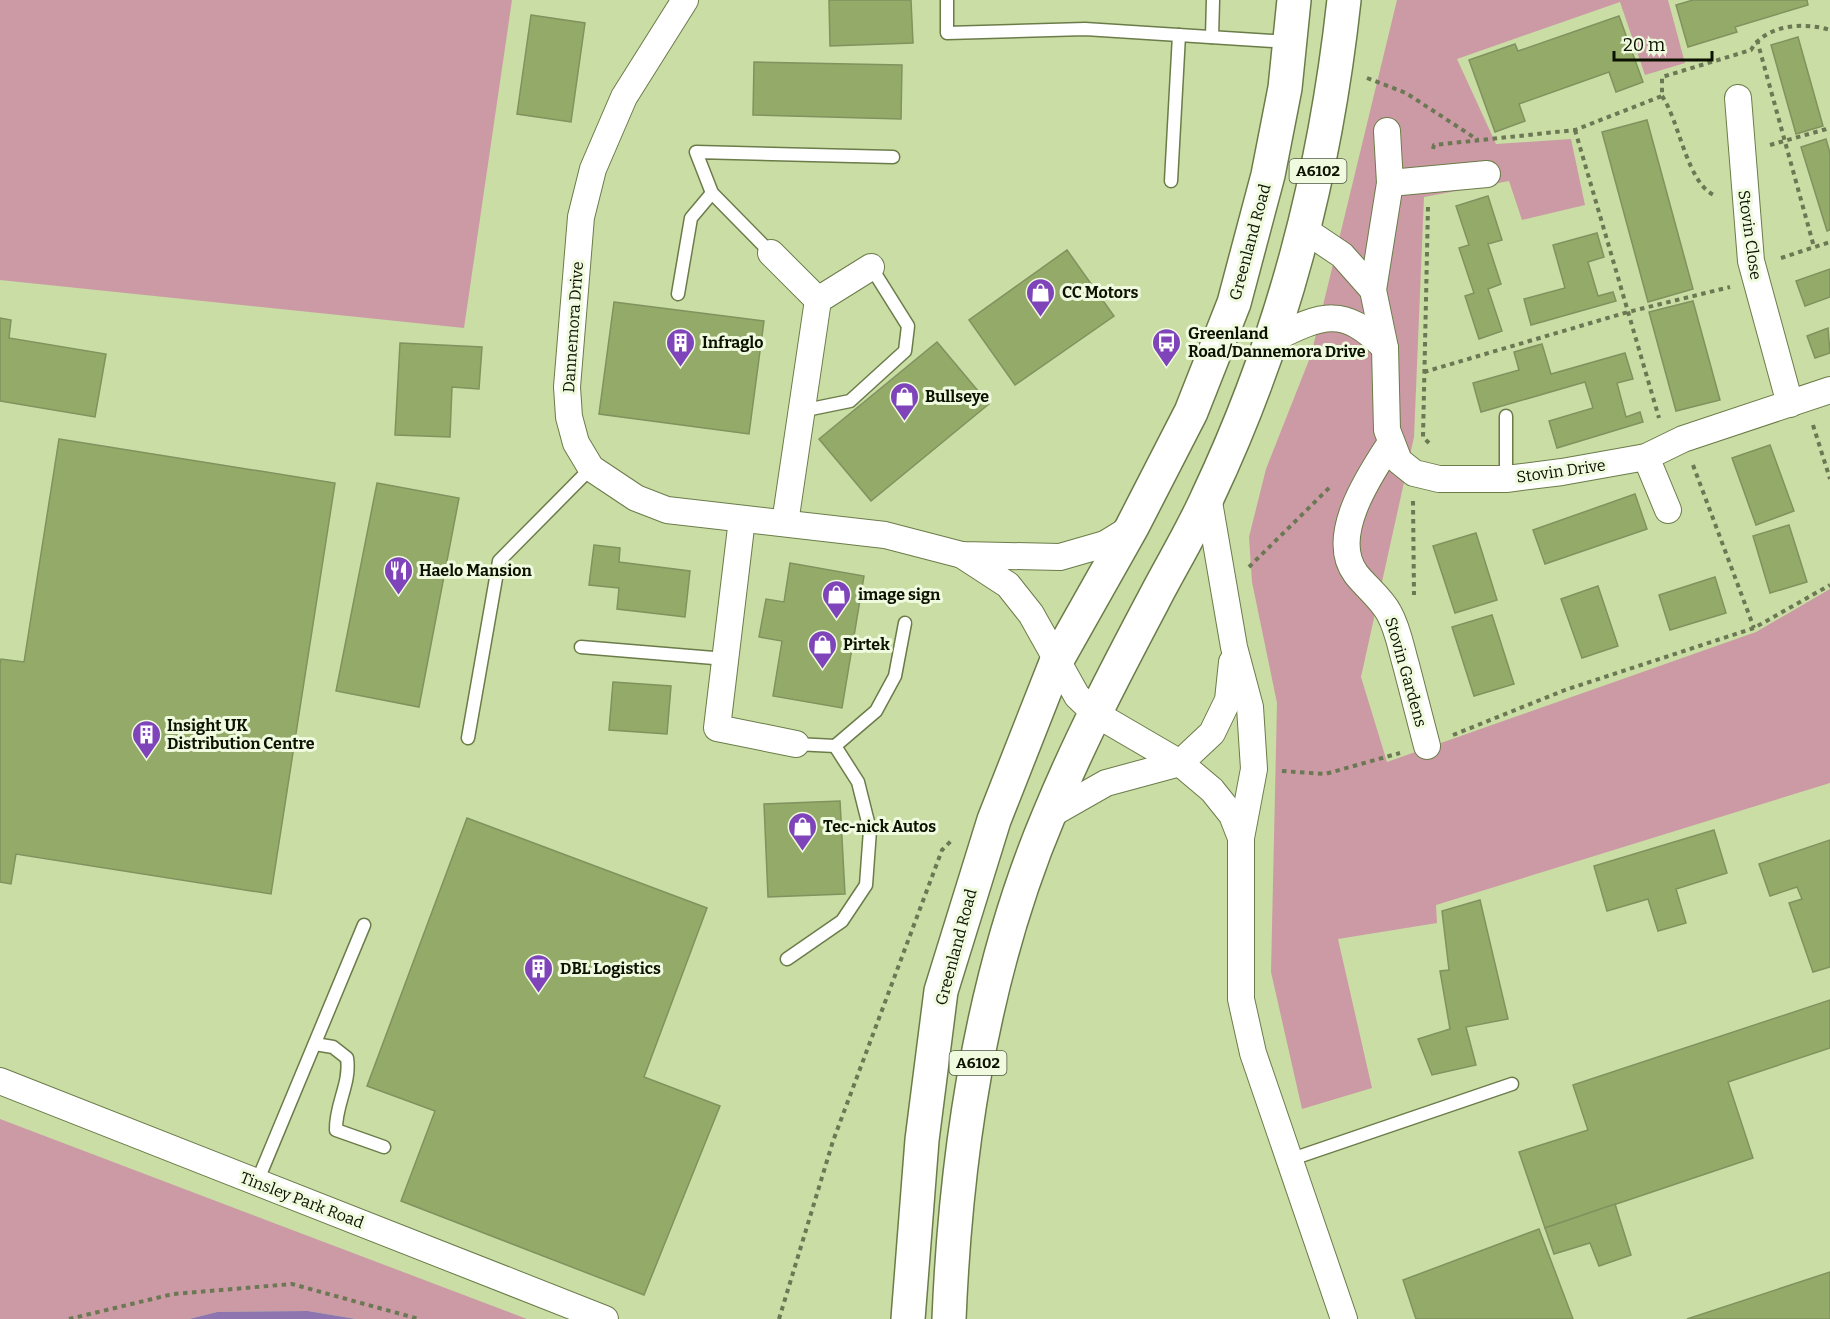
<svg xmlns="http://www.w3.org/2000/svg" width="1830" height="1319" font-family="Bitter,serif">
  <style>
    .green { fill: #cc9aa5 }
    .water { fill: #8f75b0 }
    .building { fill: #94aa68; stroke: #80925e; stroke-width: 1.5 }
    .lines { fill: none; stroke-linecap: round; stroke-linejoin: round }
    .lane-casing { stroke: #6b7c49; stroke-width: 15 }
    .street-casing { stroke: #6b7c49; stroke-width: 28 }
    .primary-casing { stroke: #6b7c49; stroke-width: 36 }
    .path { stroke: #6b7853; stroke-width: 4; stroke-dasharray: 4.5 4.5; stroke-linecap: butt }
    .lane { stroke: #fff; stroke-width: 12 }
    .street { stroke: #fff; stroke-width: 26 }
    .primary { stroke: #fff; stroke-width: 33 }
    .labels { text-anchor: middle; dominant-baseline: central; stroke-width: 6; stroke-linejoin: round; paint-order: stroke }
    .shield { fill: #effade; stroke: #505843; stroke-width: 1.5 }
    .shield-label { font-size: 15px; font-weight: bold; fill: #0c1201 }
    .street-label { font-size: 16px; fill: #0c1201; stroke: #effade }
    .poi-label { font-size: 16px; font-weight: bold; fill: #0c1201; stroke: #effade; text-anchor: start }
  </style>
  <rect width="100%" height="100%" fill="#c9dda5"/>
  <g class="green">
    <polygon points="0,0 512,0 464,328 0,280"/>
    <polygon points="1397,0 1668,0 1685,63 1645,75 1620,2 1457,59 1496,144 1571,139 1585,205 1522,220 1509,181 1424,197 1414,437 1361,677 1387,762 1756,632 1830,589 1830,783 1436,905 1437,923 1338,939 1372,1088 1302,1109 1271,972 1277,703 1252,582 1249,537 1266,469 1311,355"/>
    <polygon points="0,1119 527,1319 356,1319 308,1311 217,1312 189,1319 0,1319"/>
  </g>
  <polygon class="water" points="308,1311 356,1319 189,1319 217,1312"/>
  <g class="building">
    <polygon points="829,0 911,0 913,43 830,46"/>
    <polygon points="1693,0 1807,0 1808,5 1735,27 1737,32 1688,47 1676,5"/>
    <polygon points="531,15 585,23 571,122 517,114"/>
    <polygon points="1619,16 1643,82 1616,92 1609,72 1519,104 1525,121 1495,132 1469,60 1515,44 1518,51"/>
    <polygon points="1798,37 1823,126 1796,134 1771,45"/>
    <polygon points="754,62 902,65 901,119 753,115"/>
    <polygon points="1647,120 1693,289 1648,302 1602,132"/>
    <polygon points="1826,139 1830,153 1830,230 1827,231 1801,147"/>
    <polygon points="1488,196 1502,240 1488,244 1501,284 1488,289 1502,331 1479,339 1465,296 1474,293 1459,248 1469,245 1456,206"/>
    <polygon points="1597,233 1604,257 1588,262 1598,296 1613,292 1616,301 1531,325 1524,299 1565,288 1553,245"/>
    <polygon points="1067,250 1114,316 1015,385 969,320"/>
    <polygon points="1830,269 1830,297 1805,306 1796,281"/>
    <polygon points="1693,301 1720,400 1676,411 1649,312"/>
    <polygon points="614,302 764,321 749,434 599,414"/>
    <polygon points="0,318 11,320 9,338 106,354 95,417 0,401"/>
    <polygon points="1828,328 1830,353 1815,358 1807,336"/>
    <polygon points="937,342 989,404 871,501 819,439"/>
    <polygon points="400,343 482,347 479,389 452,387 450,437 395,435"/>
    <polygon points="1542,344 1551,374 1625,353 1633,379 1617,383 1626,417 1640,412 1643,422 1557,448 1549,421 1593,408 1585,382 1481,412 1473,383 1519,370 1514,352"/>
    <polygon points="59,439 335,483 271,894 16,854 11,884 0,882 0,664 1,659 24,662"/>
    <polygon points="1770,445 1794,511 1756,525 1732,458"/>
    <polygon points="377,483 459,498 419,707 336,691"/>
    <polygon points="1635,494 1647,529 1545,564 1533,530"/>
    <polygon points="1789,525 1807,582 1770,593 1753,536"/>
    <polygon points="1476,533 1497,600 1455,613 1433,546"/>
    <polygon points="594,545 620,548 619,562 690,571 685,617 617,609 619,588 589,585"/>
    <polygon points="790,563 864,576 842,708 773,696 782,641 759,637 766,599 784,602"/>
    <polygon points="1715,577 1726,613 1670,630 1659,595"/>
    <polygon points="1598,586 1618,646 1582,658 1561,599"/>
    <polygon points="1492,615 1514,684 1474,696 1452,627"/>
    <polygon points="613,682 671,686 667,734 609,730"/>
    <polygon points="840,801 845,894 768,897 764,804"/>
    <polygon points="467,818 707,908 644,1077 720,1106 644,1295 401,1201 435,1111 367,1086"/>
    <polygon points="1714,830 1727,873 1676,889 1686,923 1658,931 1648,899 1607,911 1594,866"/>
    <polygon points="1830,840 1830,967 1813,972 1789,903 1802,899 1797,887 1770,896 1759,864"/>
    <polygon points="1480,900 1508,1019 1466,1027 1476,1065 1432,1075 1418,1039 1450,1029 1440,971 1449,970 1442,911"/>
    <polygon points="1830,1000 1830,1048 1728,1082 1753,1158 1545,1228 1519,1152 1588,1130 1573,1085"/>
    <polygon points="1615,1204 1631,1255 1599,1266 1590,1243 1554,1254 1545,1228"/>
    <polygon points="1539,1229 1573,1319 1416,1319 1403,1280"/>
    <polygon points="1830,1272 1830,1319 1687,1319"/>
  </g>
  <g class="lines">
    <defs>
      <g id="lane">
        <polyline points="947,0 947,33 1085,29 1289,42"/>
        <polyline points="1212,37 1213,0"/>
        <polyline points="1171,181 1179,35"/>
        <polyline points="771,253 712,193 696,152 893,157"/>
        <polyline points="678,294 691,218 712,193"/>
        <polyline points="801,411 850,401 905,351 908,326 871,267"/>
        <polyline points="1506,416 1506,479"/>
        <polyline points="581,647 726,659"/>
        <polyline points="468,738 499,561 591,468"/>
        <polyline points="796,744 835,746 876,711 895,676 905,623"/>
        <polyline points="787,959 842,921 866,885 870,830 858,782 835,746"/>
        <path d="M 315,1044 L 333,1047 L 347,1058 C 351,1083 335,1105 336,1130 L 384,1147"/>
        <polyline points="1289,1160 1512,1084"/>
        <polyline points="257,1182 364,925"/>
      </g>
      <g id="street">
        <polyline points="685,0 624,97 593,169 581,217 567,387 569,417 576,443 591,468 636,498 667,510 885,535 962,555 1060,557 1105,544 1131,528"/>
        <polyline points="1738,98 1751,261 1790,404"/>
        <polyline points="1387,131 1390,183 1373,290 1385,348 1387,430 1399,461 1414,473 1439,479 1506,479 1562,472 1646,457 1683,439 1830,390"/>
        <polyline points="1390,183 1487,174"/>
        <polyline points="1305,230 1342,255 1373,290"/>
        <polyline points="771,253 818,300 871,267"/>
        <path d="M 1273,339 C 1323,314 1344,306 1385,348"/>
        <path d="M 1390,444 C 1369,476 1328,537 1356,574 C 1366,587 1381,598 1389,613 C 1398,629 1401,648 1406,665 C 1413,692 1420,719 1427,746"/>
        <polyline points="1646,457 1668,510"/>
        <polyline points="1208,496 1234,647 1250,707 1254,769 1241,838 1241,999 1253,1053 1344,1319"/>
        <polyline points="742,519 717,728 796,744"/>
        <polyline points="785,523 818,300"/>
        <polyline points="962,555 1008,585 1031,614 1077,696 1096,714 1180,763 1212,790 1232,815 1241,838"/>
        <polyline points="1048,816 1106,783 1180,763 1212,733 1228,700 1232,662"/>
        <polyline points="0,1081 605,1319"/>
      </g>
      <g id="primary">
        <polyline points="908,1319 922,1140 941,991 994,820 1057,660 1132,527 1191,412 1234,303 1268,175 1285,88 1294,0"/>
        <path d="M 949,1319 C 956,1148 982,973 1049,815 C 1079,742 1116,671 1153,601 C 1171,566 1192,532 1208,496 C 1283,337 1325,174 1344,0"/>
      </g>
    </defs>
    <use href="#lane" class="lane-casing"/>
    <use href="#street" class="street-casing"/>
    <use href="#primary" class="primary-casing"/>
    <g class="path">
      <polyline points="1757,40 1814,247"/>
      <polyline points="1367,78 1406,93 1478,140"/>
      <path d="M 1662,96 C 1680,122 1687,185 1716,196"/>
      <polyline points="1575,130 1659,418"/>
      <polyline points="1770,145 1830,128"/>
      <path d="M 1433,149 L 1434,145 L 1575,130 L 1662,96 L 1662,77 L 1751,50 C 1766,24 1805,22 1830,30"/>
      <polyline points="1428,207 1423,437 1431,445"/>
      <polyline points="1781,258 1830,242"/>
      <polyline points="1424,372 1628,312 1730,287"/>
      <polyline points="1813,425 1830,479"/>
      <polyline points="1693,465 1754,628"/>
      <polyline points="1413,501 1414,595"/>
      <polyline points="1249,567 1331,486"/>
      <polyline points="1453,735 1565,690 1754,628 1830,585"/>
      <polyline points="1282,771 1325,774 1400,753"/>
      <polyline points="69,1319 173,1294 292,1284 419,1319"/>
      <polyline points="779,1319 833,1141 942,850 953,839"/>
    </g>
    <use href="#lane" class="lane"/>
    <use href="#street" class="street"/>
    <use href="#primary" class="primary"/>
  </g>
  <defs>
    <symbol id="shop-pin" viewBox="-11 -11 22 30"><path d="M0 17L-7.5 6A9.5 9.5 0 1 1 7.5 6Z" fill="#7f44ba" stroke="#effade"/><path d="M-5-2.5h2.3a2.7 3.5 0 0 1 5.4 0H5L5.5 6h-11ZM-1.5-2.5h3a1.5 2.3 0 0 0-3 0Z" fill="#fff"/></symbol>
    <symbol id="building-pin" viewBox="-11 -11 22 30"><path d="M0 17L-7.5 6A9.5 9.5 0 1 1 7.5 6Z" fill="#7f44ba" stroke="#effade"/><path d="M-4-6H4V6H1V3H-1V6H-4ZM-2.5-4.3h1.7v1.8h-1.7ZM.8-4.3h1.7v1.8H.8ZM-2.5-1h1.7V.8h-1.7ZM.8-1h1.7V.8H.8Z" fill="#fff"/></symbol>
    <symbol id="bus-pin" viewBox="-11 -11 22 30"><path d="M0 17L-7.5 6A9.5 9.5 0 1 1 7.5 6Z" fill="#7f44ba" stroke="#effade"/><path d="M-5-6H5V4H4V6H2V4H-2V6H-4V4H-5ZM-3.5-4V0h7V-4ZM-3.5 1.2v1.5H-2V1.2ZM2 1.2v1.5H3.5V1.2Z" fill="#fff"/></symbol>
    <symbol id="restaurant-pin" viewBox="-11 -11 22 30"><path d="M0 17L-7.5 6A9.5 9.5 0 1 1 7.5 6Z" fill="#7f44ba" stroke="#effade"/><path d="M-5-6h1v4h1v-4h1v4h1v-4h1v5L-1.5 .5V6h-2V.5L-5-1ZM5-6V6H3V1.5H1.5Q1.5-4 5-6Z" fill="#fff"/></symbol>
  </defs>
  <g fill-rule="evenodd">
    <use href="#shop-pin" x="1024" y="276" width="33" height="45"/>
    <use href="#building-pin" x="664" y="326" width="33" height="45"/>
    <use href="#bus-pin" x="1150" y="326" width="33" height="45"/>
    <use href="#shop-pin" x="888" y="380" width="33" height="45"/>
    <use href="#restaurant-pin" x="382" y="554" width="33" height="45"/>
    <use href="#shop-pin" x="820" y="578" width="33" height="45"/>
    <use href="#shop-pin" x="806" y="628" width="33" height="45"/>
    <use href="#building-pin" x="130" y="718" width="33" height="45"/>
    <use href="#shop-pin" x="786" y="810" width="33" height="45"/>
    <use href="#building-pin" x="522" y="952" width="33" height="45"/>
  </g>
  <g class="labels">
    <g class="shield">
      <rect x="1289.5" y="159" width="57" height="24" rx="4.5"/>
      <rect x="949.5" y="1051" width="57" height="24" rx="4.5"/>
    </g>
    <g class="shield-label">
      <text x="1318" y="171">A6102</text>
      <text x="978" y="1063">A6102</text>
    </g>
    <g class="street-label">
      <text transform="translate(1750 235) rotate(82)">Stovin Close</text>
      <text transform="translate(1250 242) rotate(-75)">Greenland Road</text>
      <text transform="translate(573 327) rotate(-86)">Dannemora Drive</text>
      <text transform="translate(1561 471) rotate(-8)">Stovin Drive</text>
      <text transform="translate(1406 672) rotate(74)">Stovin Gardens</text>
      <text transform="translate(956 947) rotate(-75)">Greenland Road</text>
      <text transform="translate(302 1200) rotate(21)">Tinsley Park Road</text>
    </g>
    <g class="poi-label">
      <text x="1062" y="292">CC Motors</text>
      <text x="1188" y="333">Greenland<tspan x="1188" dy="18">Road/Dannemora Drive</tspan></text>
      <text x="702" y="342">Infraglo</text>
      <text x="925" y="396">Bullseye</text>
      <text x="419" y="570">Haelo Mansion</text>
      <text x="858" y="594">image sign</text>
      <text x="843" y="644">Pirtek</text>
      <text x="167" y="725">Insight UK<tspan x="167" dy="18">Distribution Centre</tspan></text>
      <text x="823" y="826">Tec-nick Autos</text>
      <text x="560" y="968">DBL Logistics</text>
    </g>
  </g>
  <path d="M1614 51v9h98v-9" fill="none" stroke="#0c1201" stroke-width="3"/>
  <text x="1623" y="51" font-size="18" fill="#0c1201" stroke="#effade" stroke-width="4.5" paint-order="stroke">20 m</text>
</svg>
